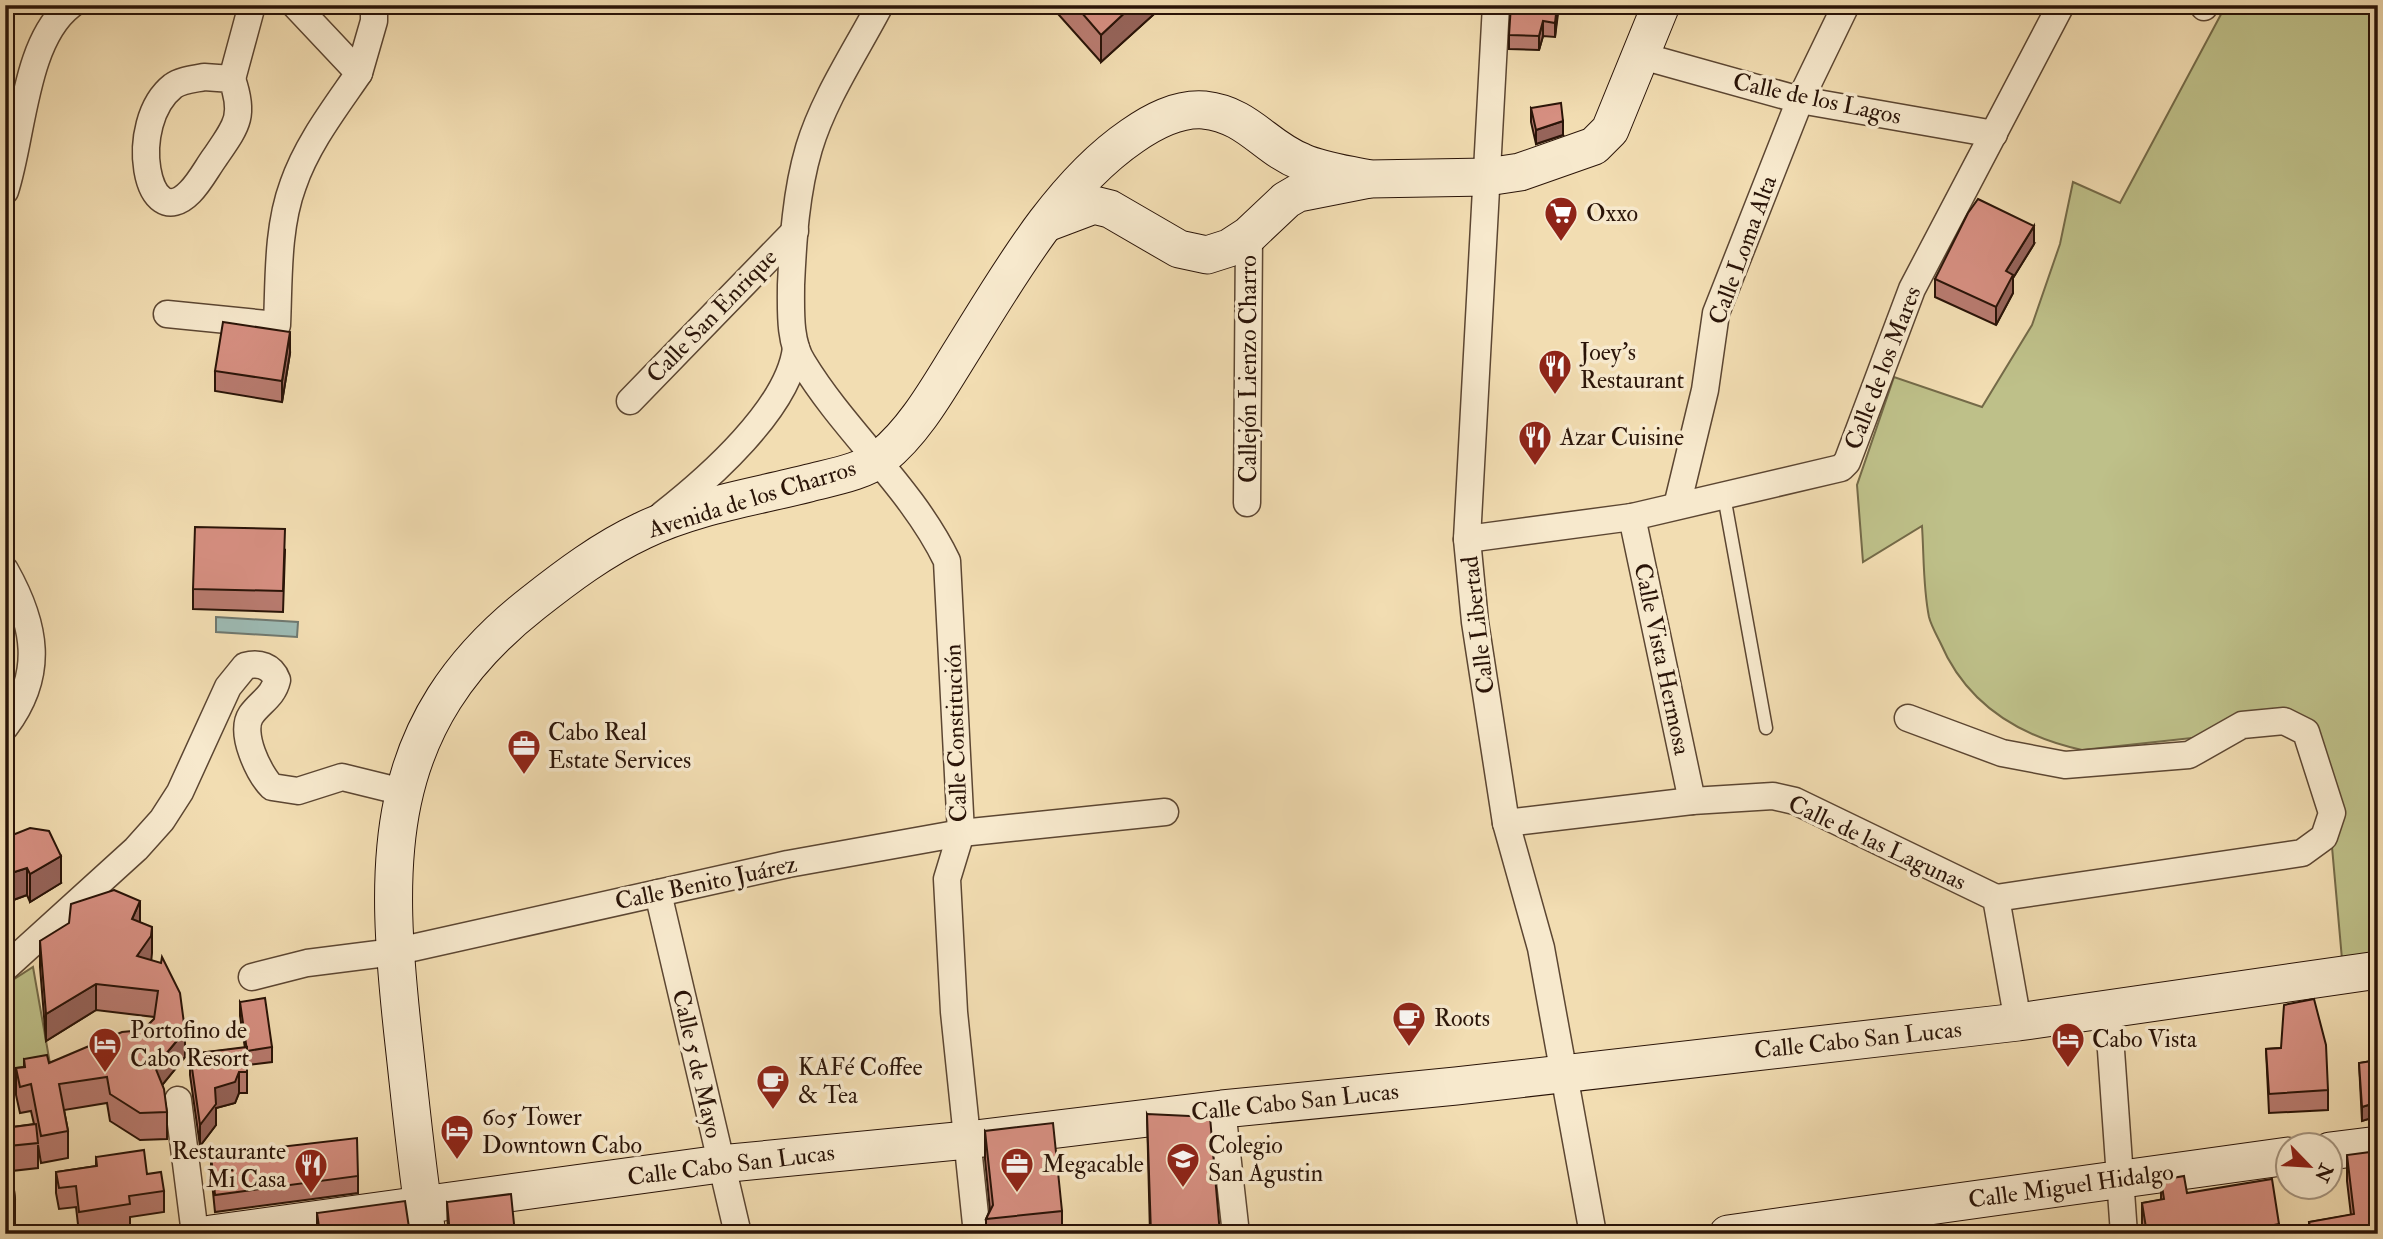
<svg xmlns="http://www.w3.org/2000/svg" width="2383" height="1239" font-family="'IM FELL Double Pica',serif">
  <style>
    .green { fill: #bec089; stroke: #746a48; stroke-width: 2 }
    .water { fill: #9dbab3; stroke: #6f786f; stroke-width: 2 }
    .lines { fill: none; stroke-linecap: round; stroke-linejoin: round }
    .lane-casing { stroke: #5c4632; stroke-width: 15 }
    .street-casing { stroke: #5c4632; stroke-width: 29 }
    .secondary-casing { stroke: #2a1408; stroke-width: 39 }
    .lane { stroke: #f7e9cd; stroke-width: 12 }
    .street { stroke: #f7e9cd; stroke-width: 26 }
    .secondary { stroke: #f7e9cd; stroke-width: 37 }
    .wall { fill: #b87b6f; stroke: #2a1408; stroke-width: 2 }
    .shaded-wall { fill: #96645a; stroke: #2a1408; stroke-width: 2 }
    .building { fill: #d68f81; stroke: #2a1408; stroke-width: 2 }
    .labels { text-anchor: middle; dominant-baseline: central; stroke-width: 7; stroke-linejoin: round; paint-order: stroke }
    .street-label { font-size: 24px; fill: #2a1408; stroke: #f7e9cd }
    .poi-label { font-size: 24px; fill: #2a1408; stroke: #f7e9cd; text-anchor: start }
  </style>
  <rect width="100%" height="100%" fill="#f2ddb2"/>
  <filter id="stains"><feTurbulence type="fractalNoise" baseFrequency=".00286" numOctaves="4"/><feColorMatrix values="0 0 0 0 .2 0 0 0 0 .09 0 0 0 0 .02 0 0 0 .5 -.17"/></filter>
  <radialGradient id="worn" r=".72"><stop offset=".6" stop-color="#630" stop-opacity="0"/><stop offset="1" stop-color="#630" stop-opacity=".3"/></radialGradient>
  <g class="green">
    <path d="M 2226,5 L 2378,5 L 2378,954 L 2342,959 L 2332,847 L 2312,725 L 2082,750 C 2018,736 1966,703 1940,642 C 1936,634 1931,625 1929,617 C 1923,588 1924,556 1922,526 L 1863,562 L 1857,485 L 1894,377 L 1982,407 L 2032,325 L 2060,244 L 2073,182 L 2120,203 Z"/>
    <polygon points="33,967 52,1075 22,1081 10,1096 5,1097 5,985"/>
  </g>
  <polygon class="water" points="216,617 298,622 297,637 216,632"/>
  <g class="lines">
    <defs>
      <polyline id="lane" points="1724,496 1766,728"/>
      <g id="street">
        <path d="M 880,5 C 856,51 824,98 809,148 C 796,192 793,240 791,285 C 791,310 789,342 803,363 C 845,432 912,488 947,561 L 961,833 L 947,879 L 954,1012 L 977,1234"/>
        <polyline points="1496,5 1467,539 1475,622 1506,823 1541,948 1593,1234"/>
        <polyline points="2204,7 2205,5"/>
        <polyline points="1642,56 1800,100 1994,134"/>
        <polyline points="359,73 374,21 374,5"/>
        <path d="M 204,77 L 232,79 C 245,116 237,125 215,157 C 207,168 200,182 190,192 C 146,237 126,123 173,86 C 181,80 195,79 204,77 Z"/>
        <polyline points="232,79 252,5"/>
        <path d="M 5,191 C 23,136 24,41 71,5"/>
        <path d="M 167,314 L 277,325 C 279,280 277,228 293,185 C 307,144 335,108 359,73 L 295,5"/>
        <polyline points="630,401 795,231"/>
        <polyline points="1247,503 1249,235"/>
        <polyline points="1677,506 1705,390 1716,313 1800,100 1846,5"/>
        <path d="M 662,515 C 708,479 789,408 796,348"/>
        <polyline points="1632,517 1692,801"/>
        <polyline points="1467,539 1632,517 1841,468 1847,462 1912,289 2061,5"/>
        <path d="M 5,570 C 36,625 45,674 5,727"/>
        <polyline points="1908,718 2002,753 2065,765 2189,755 2242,725 2284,721 2306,732 2332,813 2324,837 2302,853 1996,898"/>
        <polyline points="1506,823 1692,801 1773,796 1795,801 1996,898 2018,1022"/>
        <polyline points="658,893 738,1234"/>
        <path d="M 5,968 L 136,849 L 162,820 L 180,792 L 228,687 L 245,666 C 259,662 272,666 277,680 C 273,697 260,702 251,715 C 239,733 259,774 272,787 L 298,791 L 342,777 L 403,792"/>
        <polyline points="252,977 307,963 394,952 788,864 961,833 1165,812"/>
        <polyline points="2108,1008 2124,1234"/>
        <polyline points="178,1100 195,1234"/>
        <polyline points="1222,1109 1236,1234"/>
      </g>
      <g id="secondary">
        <polyline points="1049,222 1094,205 1110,209 1179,249 1207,255 1229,248 1249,235 1286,200 1298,193 1369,179 1487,177 1520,172 1594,146 1610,130 1661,5"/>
        <polyline points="2330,1151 2378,1145"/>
        <polyline points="211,1234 720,1164 967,1140 1222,1109 1456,1086 2018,1022 2378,970"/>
        <path d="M 427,1234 C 417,1171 411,1107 404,1044 C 384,864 377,725 533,603 C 566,577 603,549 642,531 C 693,506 754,497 809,483 C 832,477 863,472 882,457 C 913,432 935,394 956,360 C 1004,284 1056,188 1132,136 C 1152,122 1177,108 1204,110 C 1249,115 1264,147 1302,162 C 1322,171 1347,174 1369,179"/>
        <polyline points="1728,1234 2288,1156"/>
      </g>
    </defs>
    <use href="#lane" class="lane-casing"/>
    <use href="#street" class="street-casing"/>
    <use href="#secondary" class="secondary-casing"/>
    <use href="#lane" class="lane"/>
    <use href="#street" class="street"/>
    <use href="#secondary" class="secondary"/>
  </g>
  <g class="wall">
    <polygon points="1050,5 1164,5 1101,62"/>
    <polygon points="1558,5 1555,37 1543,36 1539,50 1509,49 1509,35"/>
    <polygon points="1531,108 1563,135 1536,144 1531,122"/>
    <polygon points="2034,244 2013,278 2013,293 1996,325 1935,297 1935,279"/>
    <polygon points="290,353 282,402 215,391 215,371"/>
    <polygon points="285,550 283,612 193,609 193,589"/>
    <polygon points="5,838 61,883 30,902 27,895 5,903"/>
    <polygon points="140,922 151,960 185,1057 162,1085 167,1112 167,1139 140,1140 110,1121 107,1103 64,1110 68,1131 68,1158 41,1163 38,1145 38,1168 12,1171 15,1199 15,1224 5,1225 5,1128 34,1124 31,1111 20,1113 16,1095 16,1068 24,1067 24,1059 49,1063 143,1030 154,1019 154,1017 96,1010 46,1041 40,967 40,941"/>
    <polygon points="2375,994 2378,994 2378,1030 2375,1008"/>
    <polygon points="240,1002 272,1047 272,1062 247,1065 247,1064 247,1093 239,1093 235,1103 216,1108 216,1125 200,1146 190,1075 190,1054 245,1048 240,1016"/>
    <polygon points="2281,1048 2328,1090 2328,1110 2269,1113 2266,1049"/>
    <polygon points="2378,1060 2378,1116 2362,1121 2359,1063"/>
    <polygon points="1147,1114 1220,1234 1150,1234"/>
    <polygon points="985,1131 1062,1211 1062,1234 986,1234 986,1219 990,1210 985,1159"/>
    <polygon points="211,1155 358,1176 358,1193 215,1212 211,1172"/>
    <polygon points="2347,1155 2378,1234 2309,1234 2309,1222 2351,1215 2347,1181"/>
    <polygon points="96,1157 147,1174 164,1191 164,1212 130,1217 130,1225 79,1233 76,1207 59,1209 56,1193 56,1172 96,1166"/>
    <polygon points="2161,1180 2187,1193 2279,1224 2279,1234 2143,1234 2142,1226 2142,1203 2161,1200"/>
    <polygon points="447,1202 515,1234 448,1234"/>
    <polygon points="317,1213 410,1234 317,1234"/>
  </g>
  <g class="shaded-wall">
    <polygon points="1133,5 1164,5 1101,62 1101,35"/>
    <polygon points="1557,5 1558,14 1555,37 1555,23"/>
    <polygon points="1543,21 1543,36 1539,50 1539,36"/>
    <polygon points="1563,121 1563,135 1536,144 1536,130"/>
    <polygon points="2034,226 2034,244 2013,278 2013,293 1996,325 1996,307 2006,271"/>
    <polygon points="290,332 290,353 282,402 282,381"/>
    <polygon points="61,856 61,883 30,902 30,874"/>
    <polygon points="27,868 27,895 5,903 5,875"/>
    <polygon points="140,901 140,928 132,919"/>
    <polygon points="152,927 152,953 151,963 137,956"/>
    <polygon points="96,984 96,1010 46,1041 46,1014"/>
    <polygon points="185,1031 185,1057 155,1094 155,1067"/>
    <polygon points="239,1072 239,1093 235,1103 216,1108 216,1125 200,1146 200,1125 215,1088"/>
    <polygon points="2378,1102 2378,1116 2362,1121 2362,1107"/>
  </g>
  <g class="building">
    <polygon points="1075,5 1133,5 1101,35"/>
    <polygon points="1511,5 1557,5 1555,23 1543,21 1539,36 1509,35"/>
    <polygon points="1561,103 1563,121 1536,130 1531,108"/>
    <polygon points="1978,199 2034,226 2006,271 2013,275 1996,307 1935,279 1968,213"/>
    <polygon points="223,322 290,332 282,381 215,371"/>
    <polygon points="195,527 285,529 283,591 193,589"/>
    <polygon points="30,828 49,831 61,856 30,874 27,868 5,875 5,838"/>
    <polygon points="114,890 140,901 132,919 152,927 151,936 137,956 161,963 162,957 180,993 185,1031 155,1067 164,1089 167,1112 140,1113 110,1094 107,1077 59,1084 68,1131 41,1136 31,1084 20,1087 16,1068 25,1067 24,1059 47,1055 49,1063 122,1032 143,1030 154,1019 158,991 96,984 46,1014 40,941 69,923 71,904"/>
    <polygon points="2375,994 2378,994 2378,1016"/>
    <polygon points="265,998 272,1047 247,1051 240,1002"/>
    <polygon points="2314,999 2326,1045 2328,1090 2269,1094 2266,1049 2281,1048 2284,1005"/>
    <polygon points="247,1047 247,1072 239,1072 235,1082 215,1088 216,1104 200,1125 190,1054"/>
    <polygon points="2378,1060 2378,1102 2362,1107 2359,1063"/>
    <polygon points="1147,1114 1210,1117 1220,1234 1151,1234"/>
    <polygon points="1053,1123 1062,1211 986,1219 993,1205 985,1131"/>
    <polygon points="36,1124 38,1143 9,1146 15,1199 5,1200 5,1128"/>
    <polygon points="357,1138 358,1176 215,1195 211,1155"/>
    <polygon points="144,1150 147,1174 161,1172 164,1191 129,1196 130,1204 79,1212 76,1186 59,1188 56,1172 97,1166 96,1157"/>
    <polygon points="2378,1151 2378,1234 2312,1234 2309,1222 2354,1214 2347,1155"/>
    <polygon points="2184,1176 2187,1193 2272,1179 2279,1224 2264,1227 2265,1234 2237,1234 2237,1231 2222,1234 2147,1234 2142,1203 2164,1199 2161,1180"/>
    <polygon points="511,1194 515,1234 450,1234 447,1202"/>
    <polygon points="405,1201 410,1234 320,1234 317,1213"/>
  </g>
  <defs>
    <symbol id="supermarket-pin" viewBox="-11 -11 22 30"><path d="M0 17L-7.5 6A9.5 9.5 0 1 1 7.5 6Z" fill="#8f2418" stroke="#f7e9cd"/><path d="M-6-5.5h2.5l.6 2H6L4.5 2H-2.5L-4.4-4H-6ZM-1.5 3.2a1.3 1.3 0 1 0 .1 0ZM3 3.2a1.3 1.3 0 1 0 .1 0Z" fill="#fff"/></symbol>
    <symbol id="restaurant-pin" viewBox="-11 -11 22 30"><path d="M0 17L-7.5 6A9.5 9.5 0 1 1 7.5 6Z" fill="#8f2418" stroke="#f7e9cd"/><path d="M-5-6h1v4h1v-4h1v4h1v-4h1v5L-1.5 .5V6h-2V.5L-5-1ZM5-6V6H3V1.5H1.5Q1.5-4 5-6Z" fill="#fff"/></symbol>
    <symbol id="office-pin" viewBox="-11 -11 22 30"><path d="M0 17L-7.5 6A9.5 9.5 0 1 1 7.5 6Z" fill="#8f2418" stroke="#f7e9cd"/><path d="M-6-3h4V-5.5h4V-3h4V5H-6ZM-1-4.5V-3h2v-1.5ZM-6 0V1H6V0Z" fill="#fff"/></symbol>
    <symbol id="cafe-pin" viewBox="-11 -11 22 30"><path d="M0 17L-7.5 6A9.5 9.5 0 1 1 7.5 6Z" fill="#8f2418" stroke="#f7e9cd"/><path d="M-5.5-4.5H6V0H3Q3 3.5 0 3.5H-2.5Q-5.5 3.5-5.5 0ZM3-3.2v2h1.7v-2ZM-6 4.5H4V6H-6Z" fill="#fff"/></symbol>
    <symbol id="hotel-pin" viewBox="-11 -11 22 30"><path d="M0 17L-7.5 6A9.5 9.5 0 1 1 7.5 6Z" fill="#8f2418" stroke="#f7e9cd"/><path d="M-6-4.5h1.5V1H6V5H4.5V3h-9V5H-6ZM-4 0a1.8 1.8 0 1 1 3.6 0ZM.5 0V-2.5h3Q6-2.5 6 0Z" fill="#fff"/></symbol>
    <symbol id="school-pin" viewBox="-11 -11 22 30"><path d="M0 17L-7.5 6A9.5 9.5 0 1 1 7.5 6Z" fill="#8f2418" stroke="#f7e9cd"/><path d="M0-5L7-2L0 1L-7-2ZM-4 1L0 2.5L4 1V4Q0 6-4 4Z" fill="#fff"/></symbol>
  </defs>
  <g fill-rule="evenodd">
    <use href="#supermarket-pin" x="1542" y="194" width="38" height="52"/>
    <use href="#restaurant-pin" x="1536" y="347" width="38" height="52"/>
    <use href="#restaurant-pin" x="1516" y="418" width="38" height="52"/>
    <use href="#office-pin" x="505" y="727" width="38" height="52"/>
    <use href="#cafe-pin" x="1390" y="999" width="38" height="52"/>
    <use href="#hotel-pin" x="2049" y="1020" width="38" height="52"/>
    <use href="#hotel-pin" x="86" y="1025" width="38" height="52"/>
    <use href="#cafe-pin" x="754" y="1062" width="38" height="52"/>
    <use href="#hotel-pin" x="438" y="1112" width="38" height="52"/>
    <use href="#school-pin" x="1164" y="1140" width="38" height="52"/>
    <use href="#office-pin" x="998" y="1145" width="38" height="52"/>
    <use href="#restaurant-pin" x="292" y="1146" width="38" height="52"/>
  </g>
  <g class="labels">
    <g class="street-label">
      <text transform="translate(1817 99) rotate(12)">Calle de los Lagos</text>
      <text transform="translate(1743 250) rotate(-70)">Calle Loma Alta</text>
      <text transform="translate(712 316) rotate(-46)">Calle San Enrique</text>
      <text transform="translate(1883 368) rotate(-69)">Calle de los Mares</text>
      <text transform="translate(1248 369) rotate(-90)">Callejón Lienzo Charro</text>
      <text transform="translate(752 499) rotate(-17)">Avenida de los Charros</text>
      <text transform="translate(1478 625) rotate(-97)">Calle Libertad</text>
      <text transform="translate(1662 659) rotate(78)">Calle Vista Hermosa</text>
      <text transform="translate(956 733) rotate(-92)">Calle Constitución</text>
      <text transform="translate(1877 843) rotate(25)">Calle de las Lagunas</text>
      <text transform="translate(706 883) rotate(-12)">Calle Benito Juárez</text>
      <text transform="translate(1858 1040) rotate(-6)">Calle Cabo San Lucas</text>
      <text transform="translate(697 1064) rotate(77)">Calle 5 de Mayo</text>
      <text transform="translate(1295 1102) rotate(-6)">Calle Cabo San Lucas</text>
      <text transform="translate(731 1165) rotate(-7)">Calle Cabo San Lucas</text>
      <text transform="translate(2071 1186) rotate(-8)">Calle Miguel Hidalgo</text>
    </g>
    <g class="poi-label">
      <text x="1586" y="213">Oxxo</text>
      <text x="1580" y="352">Joey's<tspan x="1580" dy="28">Restaurant</tspan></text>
      <text x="1560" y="437">Azar Cuisine</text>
      <text x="548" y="732">Cabo Real<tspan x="548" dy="28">Estate Services</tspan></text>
      <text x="1434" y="1018">Roots</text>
      <text x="130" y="1030">Portofino de<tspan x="130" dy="28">Cabo Resort</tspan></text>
      <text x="2092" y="1039">Cabo Vista</text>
      <text x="798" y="1067">KAFé Coffee<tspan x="798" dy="28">&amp; Tea</tspan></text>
      <text x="482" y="1117">605 Tower<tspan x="482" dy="28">Downtown Cabo</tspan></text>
      <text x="1208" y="1145">Colegio<tspan x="1208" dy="28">San Agustin</tspan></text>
      <text x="286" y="1151" text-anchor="end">Restaurante<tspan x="286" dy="28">Mi Casa</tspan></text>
      <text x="1042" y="1164">Megacable</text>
    </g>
  </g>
  <rect width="2383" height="1239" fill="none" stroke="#f2ddb2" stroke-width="28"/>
  <rect x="7" y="7" width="2369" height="1225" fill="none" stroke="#2a1408" stroke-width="3.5"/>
  <rect x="14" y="14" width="2355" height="1211" fill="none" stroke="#2a1408" stroke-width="2"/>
  <g transform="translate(2309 1166) rotate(115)"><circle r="33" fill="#f7e9cd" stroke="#a5947e" stroke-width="2"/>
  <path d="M0-5L12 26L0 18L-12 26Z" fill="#8f2418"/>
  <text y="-10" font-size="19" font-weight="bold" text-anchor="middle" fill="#2a1408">N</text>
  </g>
  <rect width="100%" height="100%" filter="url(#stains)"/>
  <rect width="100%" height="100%" fill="url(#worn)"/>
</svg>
